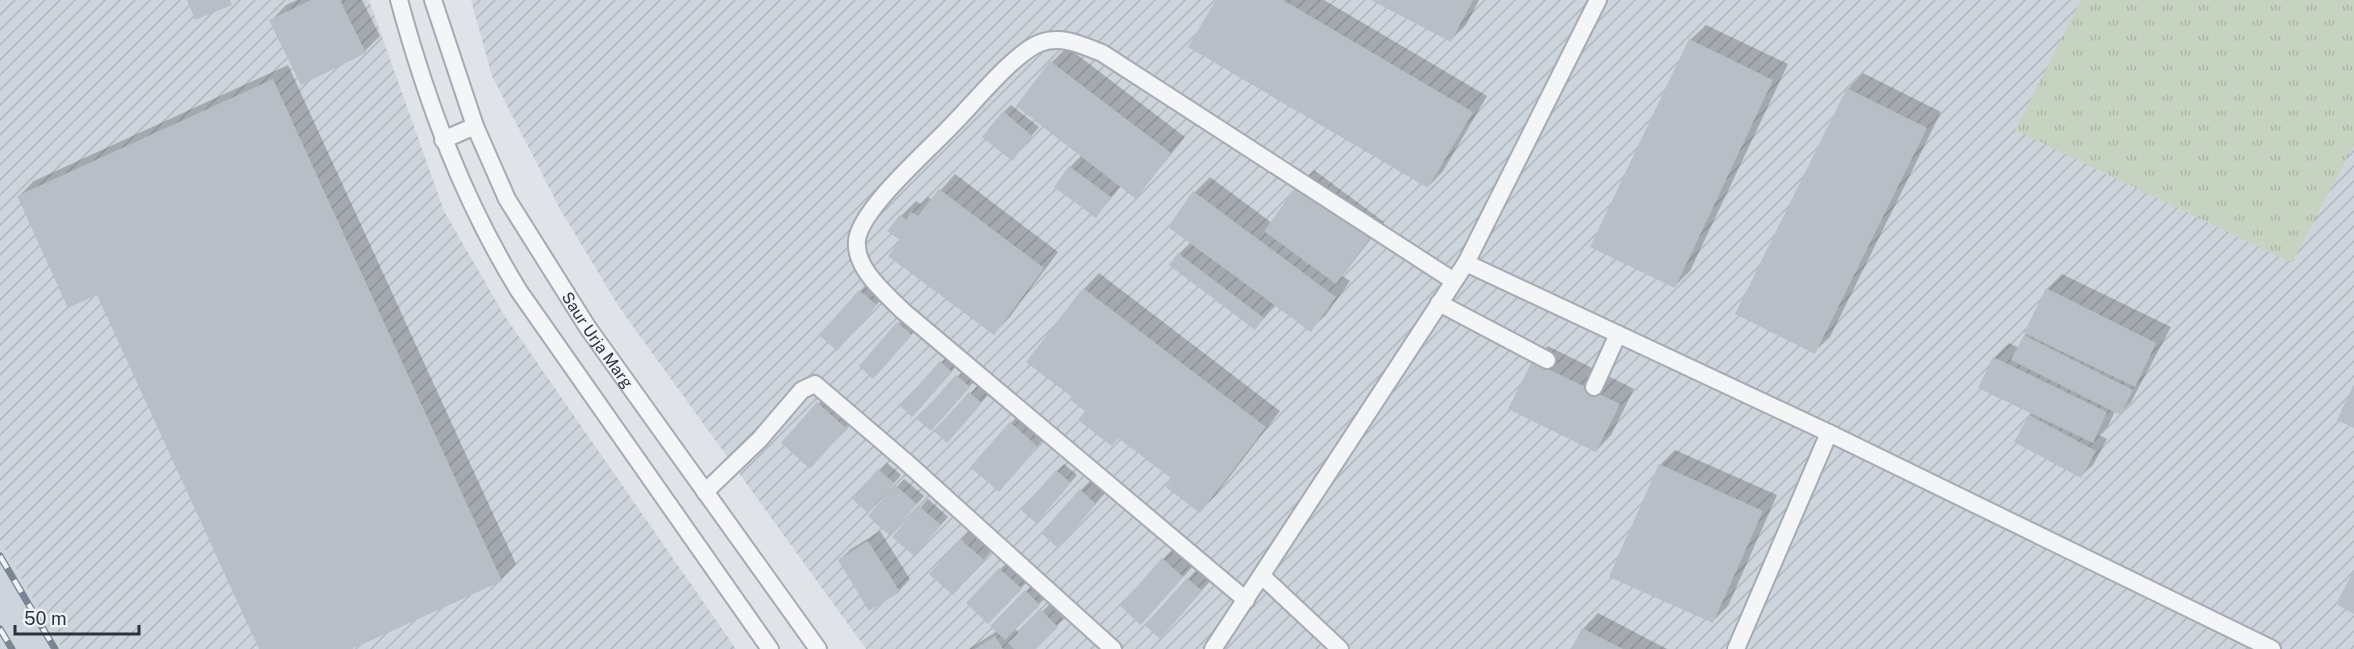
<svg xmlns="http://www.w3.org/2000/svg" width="2354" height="649" font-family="'Public Sans',sans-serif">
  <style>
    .built { fill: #ced4db }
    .industrial { fill: url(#industrial-furrows) }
    .grass { fill: url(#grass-tufts) }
    .shadow { fill: #0003 }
    .building { fill: #b7bec6 }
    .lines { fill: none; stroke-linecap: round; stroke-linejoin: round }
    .minor-casing { stroke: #a5abb3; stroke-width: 20 }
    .minor { stroke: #f3f5f7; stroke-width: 16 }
    .rail-casing { stroke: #7a8593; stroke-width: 7 }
    .rail { stroke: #f0f3f6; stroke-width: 4.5; stroke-dasharray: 14; stroke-linecap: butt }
    .labels { text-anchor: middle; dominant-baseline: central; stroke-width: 4.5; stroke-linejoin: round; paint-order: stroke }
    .street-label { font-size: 16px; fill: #293340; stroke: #f0f3f6 }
  </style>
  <defs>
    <pattern id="industrial-furrows" width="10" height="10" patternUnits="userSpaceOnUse" patternTransform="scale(1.5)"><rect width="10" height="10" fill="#ced4db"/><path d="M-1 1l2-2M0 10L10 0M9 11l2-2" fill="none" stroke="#b1b6bd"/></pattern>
    <pattern id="grass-tufts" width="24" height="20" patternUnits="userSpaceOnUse" patternTransform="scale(1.5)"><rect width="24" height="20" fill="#c7d3c1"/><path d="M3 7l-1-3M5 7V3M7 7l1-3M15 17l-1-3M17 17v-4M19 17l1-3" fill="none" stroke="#abb6a7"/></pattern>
  </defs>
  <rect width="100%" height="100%" fill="#e0e4e9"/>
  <polygon class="built" points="0,541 62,649 0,649"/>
  <g class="industrial">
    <polygon points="0,0 369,0 444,211 504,315 736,649 62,649 0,541"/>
    <polygon points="471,0 2354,0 2354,649 866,649 619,307 560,209 492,76"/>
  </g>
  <polygon class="grass" points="2081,0 2354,0 2354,145 2292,263 2015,130"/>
  <g class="shadow">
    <polygon points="297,0 362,0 380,36 365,51 271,21 286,5"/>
    <polygon points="1218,0 1324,0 1487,96 1443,171 1428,187"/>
    <polygon points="1375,0 1479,0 1466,25 1451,40"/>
    <polygon points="1706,25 1788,64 1690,271 1675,286 1690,40"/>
    <polygon points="1067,47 1185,137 1136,197 1122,185 1096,216 1070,167 1082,155 1052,62"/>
    <polygon points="288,65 516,564 501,579 348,649 261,649 98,293 19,196 34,181"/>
    <polygon points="1863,73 1941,112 1830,337 1814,352 1848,89"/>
    <polygon points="1011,105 1039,127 1019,151 1004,112"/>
    <polygon points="1314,170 1384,222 1342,276 1350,281 1326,315 1310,330 1276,305 1255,328 1179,254 1191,242 1195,192 1210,177 1272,223 1299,185"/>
    <polygon points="955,174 1058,252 1009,318 994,333 902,240 901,216 916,201 921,204 928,197 932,200"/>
    <polygon points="1099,273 1280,411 1215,496 1200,511 1174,479 1119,437 1112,444 1074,397 1028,362 1084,289"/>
    <polygon points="2062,274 2171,327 2131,402 2120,413 2115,411 2108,426 2099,435 2107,439 2093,465 2081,476 2030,415 2033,413 1994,358 2009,343 2019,348 2047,289"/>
    <polygon points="872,279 887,293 848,337 860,291"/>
    <polygon points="906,316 918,327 881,370 899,323"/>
    <polygon points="1548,346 1634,389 1611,435 1596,451 1533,361"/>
    <polygon points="949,354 959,363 920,408 902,406"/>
    <polygon points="965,369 976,379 939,422 920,419"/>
    <polygon points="978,385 988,395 955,433 936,431"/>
    <polygon points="830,391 857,415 821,456 783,443"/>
    <polygon points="1022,412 1048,434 1010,478 1011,423"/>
    <polygon points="1675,450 1777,495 1728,606 1713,621 1660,465"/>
    <polygon points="887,463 901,475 876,504 854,499"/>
    <polygon points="1064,464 1077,475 1043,514 1057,471"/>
    <polygon points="904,479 924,496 897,526 870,516"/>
    <polygon points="1092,479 1107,491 1069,534 1081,490"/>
    <polygon points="928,499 948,517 921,547 894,537"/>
    <polygon points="972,528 994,548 965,582 961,540"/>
    <polygon points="880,531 910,579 899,591 839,560 851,549"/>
    <polygon points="1174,548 1194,565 1141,623 1163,559"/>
    <polygon points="1012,557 1032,577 988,622 968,603"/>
    <polygon points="1199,567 1212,579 1171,625 1188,579"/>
    <polygon points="1033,584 1046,597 1015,628 1019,634 1050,604 1064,619 1034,649 969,649 997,631 992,626"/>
    <polygon points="1598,613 1667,649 1573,649 1583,629"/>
  </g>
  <g class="building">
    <polygon points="187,0 230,0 232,5 195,20"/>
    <polygon points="311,0 340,0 366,53 301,85 269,20"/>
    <polygon points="1216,0 1283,0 1473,112 1428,188 1188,47"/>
    <polygon points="1371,0 1473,0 1451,42"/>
    <polygon points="1689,39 1773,80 1675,288 1590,247"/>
    <polygon points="1050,61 1171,153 1136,199 1016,106"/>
    <polygon points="273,79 502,581 352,649 259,649 97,295 68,308 17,196"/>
    <polygon points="1847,88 1927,128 1815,354 1735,314"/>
    <polygon points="1003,111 1032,136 1012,161 982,137"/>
    <polygon points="1069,166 1111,197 1096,218 1054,187"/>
    <polygon points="1298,184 1370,238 1336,284 1264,231"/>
    <polygon points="939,189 1044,268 994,335 888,256 900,240 887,231 900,215 906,219 911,212 918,216"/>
    <polygon points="1193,191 1336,297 1311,332 1168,227"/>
    <polygon points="1178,253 1264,318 1255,330 1169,265"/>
    <polygon points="1083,288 1266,427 1200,513 1166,487 1172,479 1118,438 1112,446 1078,420 1085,411 1070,400 1072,397 1026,362"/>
    <polygon points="2046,288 2156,343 2135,387 2024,333"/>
    <polygon points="859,290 877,305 837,351 819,335"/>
    <polygon points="897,322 912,335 873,379 859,366"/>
    <polygon points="2024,335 2133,390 2120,415 2011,360"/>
    <polygon points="1993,357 2107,412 2093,443 1978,388"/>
    <polygon points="940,361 952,372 912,417 900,406"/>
    <polygon points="1532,361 1620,404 1596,452 1508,409"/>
    <polygon points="956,375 970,387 931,431 917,419"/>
    <polygon points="2354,384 2354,428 2337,420"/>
    <polygon points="969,392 982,403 947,443 934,431"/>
    <polygon points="817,402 846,428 810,469 781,443"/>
    <polygon points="2029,415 2096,451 2081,478 2014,442"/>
    <polygon points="1010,422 1038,447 999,492 970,467"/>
    <polygon points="1659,464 1763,511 1713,623 1609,577"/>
    <polygon points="878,469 894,483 868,513 852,499"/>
    <polygon points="1056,470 1071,483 1036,523 1021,510"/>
    <polygon points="895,485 917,504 890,536 868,516"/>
    <polygon points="1080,489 1096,504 1058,548 1041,533"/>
    <polygon points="919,506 941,525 914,556 892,537"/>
    <polygon points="960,539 984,560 953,595 929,574"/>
    <polygon points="868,541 900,592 869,611 838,560"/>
    <polygon points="1162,558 1183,577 1141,625 1120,606"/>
    <polygon points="999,568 1022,589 988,624 966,603"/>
    <polygon points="2354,570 2354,614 2336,604"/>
    <polygon points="1187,578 1202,591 1160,639 1145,625"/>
    <polygon points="1025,590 1040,605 1005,640 990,626"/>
    <polygon points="1041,610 1058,627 1036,649 1014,649 1008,643"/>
    <polygon points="1582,628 1623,649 1571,649"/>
    <polygon points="995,636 1003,649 975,649"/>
  </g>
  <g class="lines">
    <defs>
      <g id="minor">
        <path d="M 399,0 C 427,103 463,200 519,291 L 770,649"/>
        <path id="s1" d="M 433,0 L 475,126 L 507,199 L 588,328 L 818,649"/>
        <polyline points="443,140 475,126"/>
        <polyline points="1466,263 1829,433 2272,649"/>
        <polyline points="1439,303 1547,360"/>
        <polyline points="1594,387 1618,334"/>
        <polyline points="705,492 760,439 802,390 815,384 905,461 1113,649"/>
        <polyline points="1262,576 1340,649"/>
        <path d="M 1246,600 L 903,311 C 885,293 854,268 857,240 C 861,208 931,148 953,124 C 974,103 1014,53 1040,43 C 1062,35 1081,45 1102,53 L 1454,281"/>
        <polyline points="1213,649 1466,263 1598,0"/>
        <polyline points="1736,649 1829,433"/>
      </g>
    </defs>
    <use href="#minor" class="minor-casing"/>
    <use href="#minor" class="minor"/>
    <defs>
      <g id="rail">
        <polyline points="0,556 55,649"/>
        <polyline points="0,629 12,649"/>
      </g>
    </defs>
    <use href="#rail" class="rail-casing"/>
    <use href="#rail" class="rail"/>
  </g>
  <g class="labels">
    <g class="street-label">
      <text stroke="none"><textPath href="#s1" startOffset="380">Saur Urja Marg</textPath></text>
    </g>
  </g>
  <path d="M15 625v9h124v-9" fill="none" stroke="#293340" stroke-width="3"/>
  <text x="24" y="625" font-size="18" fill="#293340" stroke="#f0f3f6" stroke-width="4.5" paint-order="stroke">50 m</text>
</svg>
